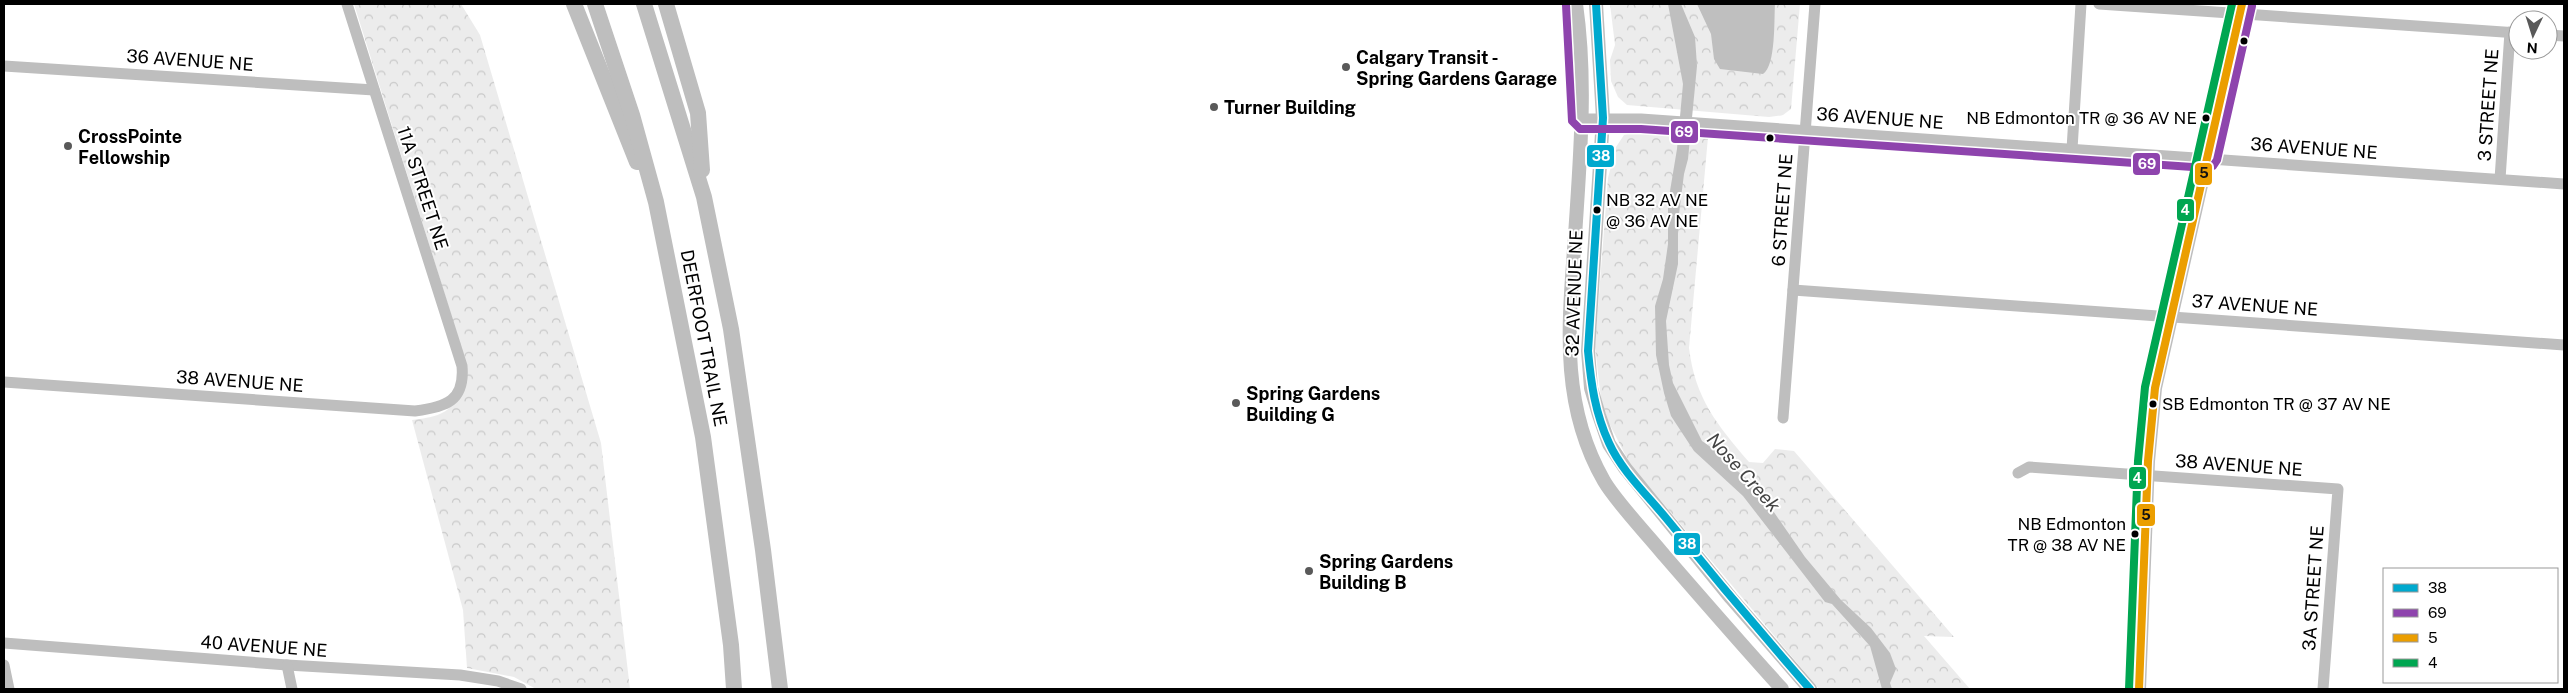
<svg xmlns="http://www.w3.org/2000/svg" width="2568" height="693" font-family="'Public Sans',sans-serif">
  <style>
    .park { fill: url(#park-crowns) }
    .water { fill: #bfbfbf }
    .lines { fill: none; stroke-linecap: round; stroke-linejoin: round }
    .minor { stroke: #bebebe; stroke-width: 11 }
    .major { stroke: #bebebe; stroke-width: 14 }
    .highway { stroke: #bebebe; stroke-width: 16 }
    .bus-1-casing { stroke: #fff; stroke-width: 11 }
    .bus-2-casing { stroke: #fff; stroke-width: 11 }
    .bus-3-casing { stroke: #fff; stroke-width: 11 }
    .bus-4-casing { stroke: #fff; stroke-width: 11 }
    .bus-1 { stroke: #00a9ce; stroke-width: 8 }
    .bus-2 { stroke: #8e44ad; stroke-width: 8 }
    .bus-3 { stroke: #eb9e00; stroke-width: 8 }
    .bus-4 { stroke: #00a651; stroke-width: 8 }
    .bus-dot { fill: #000; stroke: #fff; stroke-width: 2 }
    .poi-dot { fill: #595959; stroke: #fff; stroke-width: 2 }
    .labels { text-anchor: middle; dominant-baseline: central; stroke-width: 4; stroke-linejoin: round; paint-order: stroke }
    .bus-label { font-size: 17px; fill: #000; stroke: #fff; text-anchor: end }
    .poi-label { font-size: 18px; font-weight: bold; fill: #000; stroke: #fff; text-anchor: start }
    .street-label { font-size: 18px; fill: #000; stroke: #fff }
    .water-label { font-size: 19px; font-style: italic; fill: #444; stroke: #fff }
    .line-badge { stroke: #fff; stroke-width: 2 }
    .badge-label { font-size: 14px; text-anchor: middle; font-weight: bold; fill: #fff }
    .pale-badge-label { font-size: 14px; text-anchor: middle; font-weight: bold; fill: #111 }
  </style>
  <defs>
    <pattern id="park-crowns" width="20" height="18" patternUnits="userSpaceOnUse" patternTransform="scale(1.25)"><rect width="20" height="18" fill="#ececec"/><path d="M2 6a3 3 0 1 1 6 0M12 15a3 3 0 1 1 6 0" fill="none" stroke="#c9c9c9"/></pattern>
  </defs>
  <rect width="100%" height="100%" fill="#fff"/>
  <g class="park">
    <path d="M 354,4 L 461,4 L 480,35 L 601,443 L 630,689 L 536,689 L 514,677 L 467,668 L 463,610 L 412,420 C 457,415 454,405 467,366 Z"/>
    <polygon points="1610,4 1800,4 1791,109 1783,115 1769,117 1627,105 1618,97 1611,81 1610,60 1615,45"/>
    <path d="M 1634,132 L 1708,137 L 1689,348 C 1695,398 1717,425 1749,462 L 1763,463 L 1775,449 L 1794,451 L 1954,637 L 1924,636 L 1970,689 L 1819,689 L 1630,464 L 1609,423 L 1601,399 L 1595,347 L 1608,178 L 1616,147 L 1624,135 Z"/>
  </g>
  <g class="water">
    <polygon points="1668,4 1681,4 1695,37 1697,66 1688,159 1684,174 1678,222 1678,264 1666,321 1669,365 1673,383 1702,441 1712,448 1729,466 1743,475 1762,495 1805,557 1841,600 1871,628 1890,653 1896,669 1890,683 1892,689 1882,689 1870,646 1832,604 1825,602 1743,496 1694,451 1671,416 1664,393 1656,355 1655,306 1663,279 1668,244 1668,203 1677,149 1683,84"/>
    <path d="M 1697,4 L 1775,4 C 1774,19 1776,66 1763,74 L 1720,69 L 1714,59 L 1711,34 Z"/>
  </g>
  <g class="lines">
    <g class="minor">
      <polyline points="2099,4 2518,33"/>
      <polyline points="2548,35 2564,36"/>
      <polyline points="4,66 374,90"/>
      <polyline points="1582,119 1641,119 2564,184"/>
      <polyline points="2072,149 2081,4"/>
      <polyline points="2500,179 2510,32"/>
      <polyline points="1793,290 2564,345"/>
      <path d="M 4,382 L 415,411 C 446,407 465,401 462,366 L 347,4"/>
      <polyline points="1783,418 1815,4"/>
      <polyline points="2018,473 2029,467 2338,489 2323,689"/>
      <polyline points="4,643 287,665 460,675 498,681 521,689"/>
      <polyline points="4,665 9,689"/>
      <polyline points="287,665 292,689"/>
    </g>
    <g class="major">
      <path d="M 1576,4 C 1587,81 1580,158 1575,236 C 1569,321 1559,403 1604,481 C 1617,503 1647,534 1664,555 C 1703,600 1742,645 1782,689"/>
      <polyline points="1596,4 1603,118 1588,351 1591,388 1599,415 1609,444 1625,468 1731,598 1810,689"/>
      <polyline points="2139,689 2148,461 2155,388 2242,4"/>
    </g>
    <g class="highway">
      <polyline points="574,4 637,162"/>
      <polyline points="595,4 632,115 656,202 703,437 731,645 734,689"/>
      <polyline points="644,4 704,197 731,329 763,550 780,689"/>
      <polyline points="666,4 698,113 702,170"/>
    </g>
    <defs>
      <path id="bus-1" d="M 1596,4 L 1603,118 L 1588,351 C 1591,383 1595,413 1609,443 C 1621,470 1647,495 1666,518 C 1713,576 1761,633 1810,689"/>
      <polyline id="bus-2" points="1566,5 1572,121 1580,129 1641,129 2207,168 2213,166 2217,160 2252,6"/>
      <polyline id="bus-3" points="2139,689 2148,461 2155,388 2242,4"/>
      <polyline id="bus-4" points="2129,689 2138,461 2145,387 2232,4"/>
    </defs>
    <use href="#bus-1" class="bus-1-casing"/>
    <use href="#bus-2" class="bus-2-casing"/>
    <use href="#bus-3" class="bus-3-casing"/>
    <use href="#bus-4" class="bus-4-casing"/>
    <use href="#bus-1" class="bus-1"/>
    <use href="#bus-2" class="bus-2"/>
    <use href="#bus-3" class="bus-3"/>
    <use href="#bus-4" class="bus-4"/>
  </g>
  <g class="bus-dot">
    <circle cx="2244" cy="41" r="4.5"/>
    <circle cx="2206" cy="118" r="4.5"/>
    <circle cx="1770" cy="138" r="4.5"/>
    <circle cx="1597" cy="210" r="4.5"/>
    <circle cx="2153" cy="404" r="4.5"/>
    <circle cx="2135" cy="534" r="4.5"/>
  </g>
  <g class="poi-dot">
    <circle cx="1346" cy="67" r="5"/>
    <circle cx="1214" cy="107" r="5"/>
    <circle cx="68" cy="146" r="5"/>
    <circle cx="1236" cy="403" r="5"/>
    <circle cx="1309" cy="571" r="5"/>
  </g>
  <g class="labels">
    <g class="bus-label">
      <text x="2197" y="118">NB Edmonton TR @ 36 AV NE</text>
      <text x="1606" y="200" text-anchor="start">NB 32 AV NE<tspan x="1606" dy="21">@ 36 AV NE</tspan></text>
      <text x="2162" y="404" text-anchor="start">SB Edmonton TR @ 37 AV NE</text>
      <text x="2126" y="524">NB Edmonton<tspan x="2126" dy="21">TR @ 38 AV NE</tspan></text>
    </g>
    <g class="poi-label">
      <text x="1356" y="57">Calgary Transit -<tspan x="1356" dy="21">Spring Gardens Garage</tspan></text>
      <text x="1224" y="107">Turner Building</text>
      <text x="78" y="136">CrossPointe<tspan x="78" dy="21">Fellowship</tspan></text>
      <text x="1246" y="393">Spring Gardens<tspan x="1246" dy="21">Building G</tspan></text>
      <text x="1319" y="561">Spring Gardens<tspan x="1319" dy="21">Building B</tspan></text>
    </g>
    <g class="street-label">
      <text transform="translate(190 60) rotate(4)">36 AVENUE NE</text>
      <text transform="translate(2488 105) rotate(-86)">3 STREET NE</text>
      <text transform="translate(1880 118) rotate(4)">36 AVENUE NE</text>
      <text transform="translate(2314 148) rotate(4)">36 AVENUE NE</text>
      <text transform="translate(423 188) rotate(72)">11A STREET NE</text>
      <text transform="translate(1782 210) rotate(-86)">6 STREET NE</text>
      <text transform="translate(1574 293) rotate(-88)">32 AVENUE NE</text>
      <text transform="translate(2255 305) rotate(4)">37 AVENUE NE</text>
      <text transform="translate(704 338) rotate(79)">DEERFOOT TRAIL NE</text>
      <text transform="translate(240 381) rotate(4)">38 AVENUE NE</text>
      <text transform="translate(2239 465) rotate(4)">38 AVENUE NE</text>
      <text transform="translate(2313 588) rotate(-86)">3A STREET NE</text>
      <text transform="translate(264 646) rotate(4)">40 AVENUE NE</text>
    </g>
    <g class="water-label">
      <text transform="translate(1744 472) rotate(48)">Nose Creek</text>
    </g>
  </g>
  <g class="line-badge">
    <rect x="1670" y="120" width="29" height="24" rx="5" fill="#8e44ad"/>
    <rect x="1586" y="144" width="29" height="24" rx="5" fill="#00a9ce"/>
    <rect x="2132" y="152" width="29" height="24" rx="5" fill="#8e44ad"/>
    <rect x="2194" y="162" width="19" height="24" rx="5" fill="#eb9e00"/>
    <rect x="2176" y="198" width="19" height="24" rx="5" fill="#00a651"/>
    <rect x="2128" y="466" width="19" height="24" rx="5" fill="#00a651"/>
    <rect x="2136" y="503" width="20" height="24" rx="5" fill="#eb9e00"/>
    <rect x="1673" y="532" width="28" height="24" rx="5" fill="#00a9ce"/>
  </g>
  <g class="badge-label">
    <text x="1684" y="137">69</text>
    <text x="1601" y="161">38</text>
    <text x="2147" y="169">69</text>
    <text x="2185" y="215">4</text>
    <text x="2137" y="483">4</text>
    <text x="1687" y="549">38</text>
  </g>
  <g class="pale-badge-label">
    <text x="2204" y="178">5</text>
    <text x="2146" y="520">5</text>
  </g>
  <rect width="2568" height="693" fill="none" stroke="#000000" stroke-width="10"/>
  <rect x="2383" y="568" width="175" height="115" fill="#ffffff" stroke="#999999"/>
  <rect x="2393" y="584" width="25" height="8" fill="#00a9ce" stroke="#999999"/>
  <text x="2428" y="593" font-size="15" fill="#000000">38</text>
  <rect x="2393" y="609" width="25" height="8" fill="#8e44ad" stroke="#999999"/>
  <text x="2428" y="618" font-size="15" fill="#000000">69</text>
  <rect x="2393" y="634" width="25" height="8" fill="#eb9e00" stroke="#999999"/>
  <text x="2428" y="643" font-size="15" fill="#000000">5</text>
  <rect x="2393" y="659" width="25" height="8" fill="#00a651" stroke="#999999"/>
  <text x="2428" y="668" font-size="15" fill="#000000">4</text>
  <g transform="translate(2533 35) rotate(184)"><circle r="24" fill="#ffffff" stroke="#999999"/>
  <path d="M0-4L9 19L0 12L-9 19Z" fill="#595959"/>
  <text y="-8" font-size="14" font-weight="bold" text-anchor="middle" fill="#000000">N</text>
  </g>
</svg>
